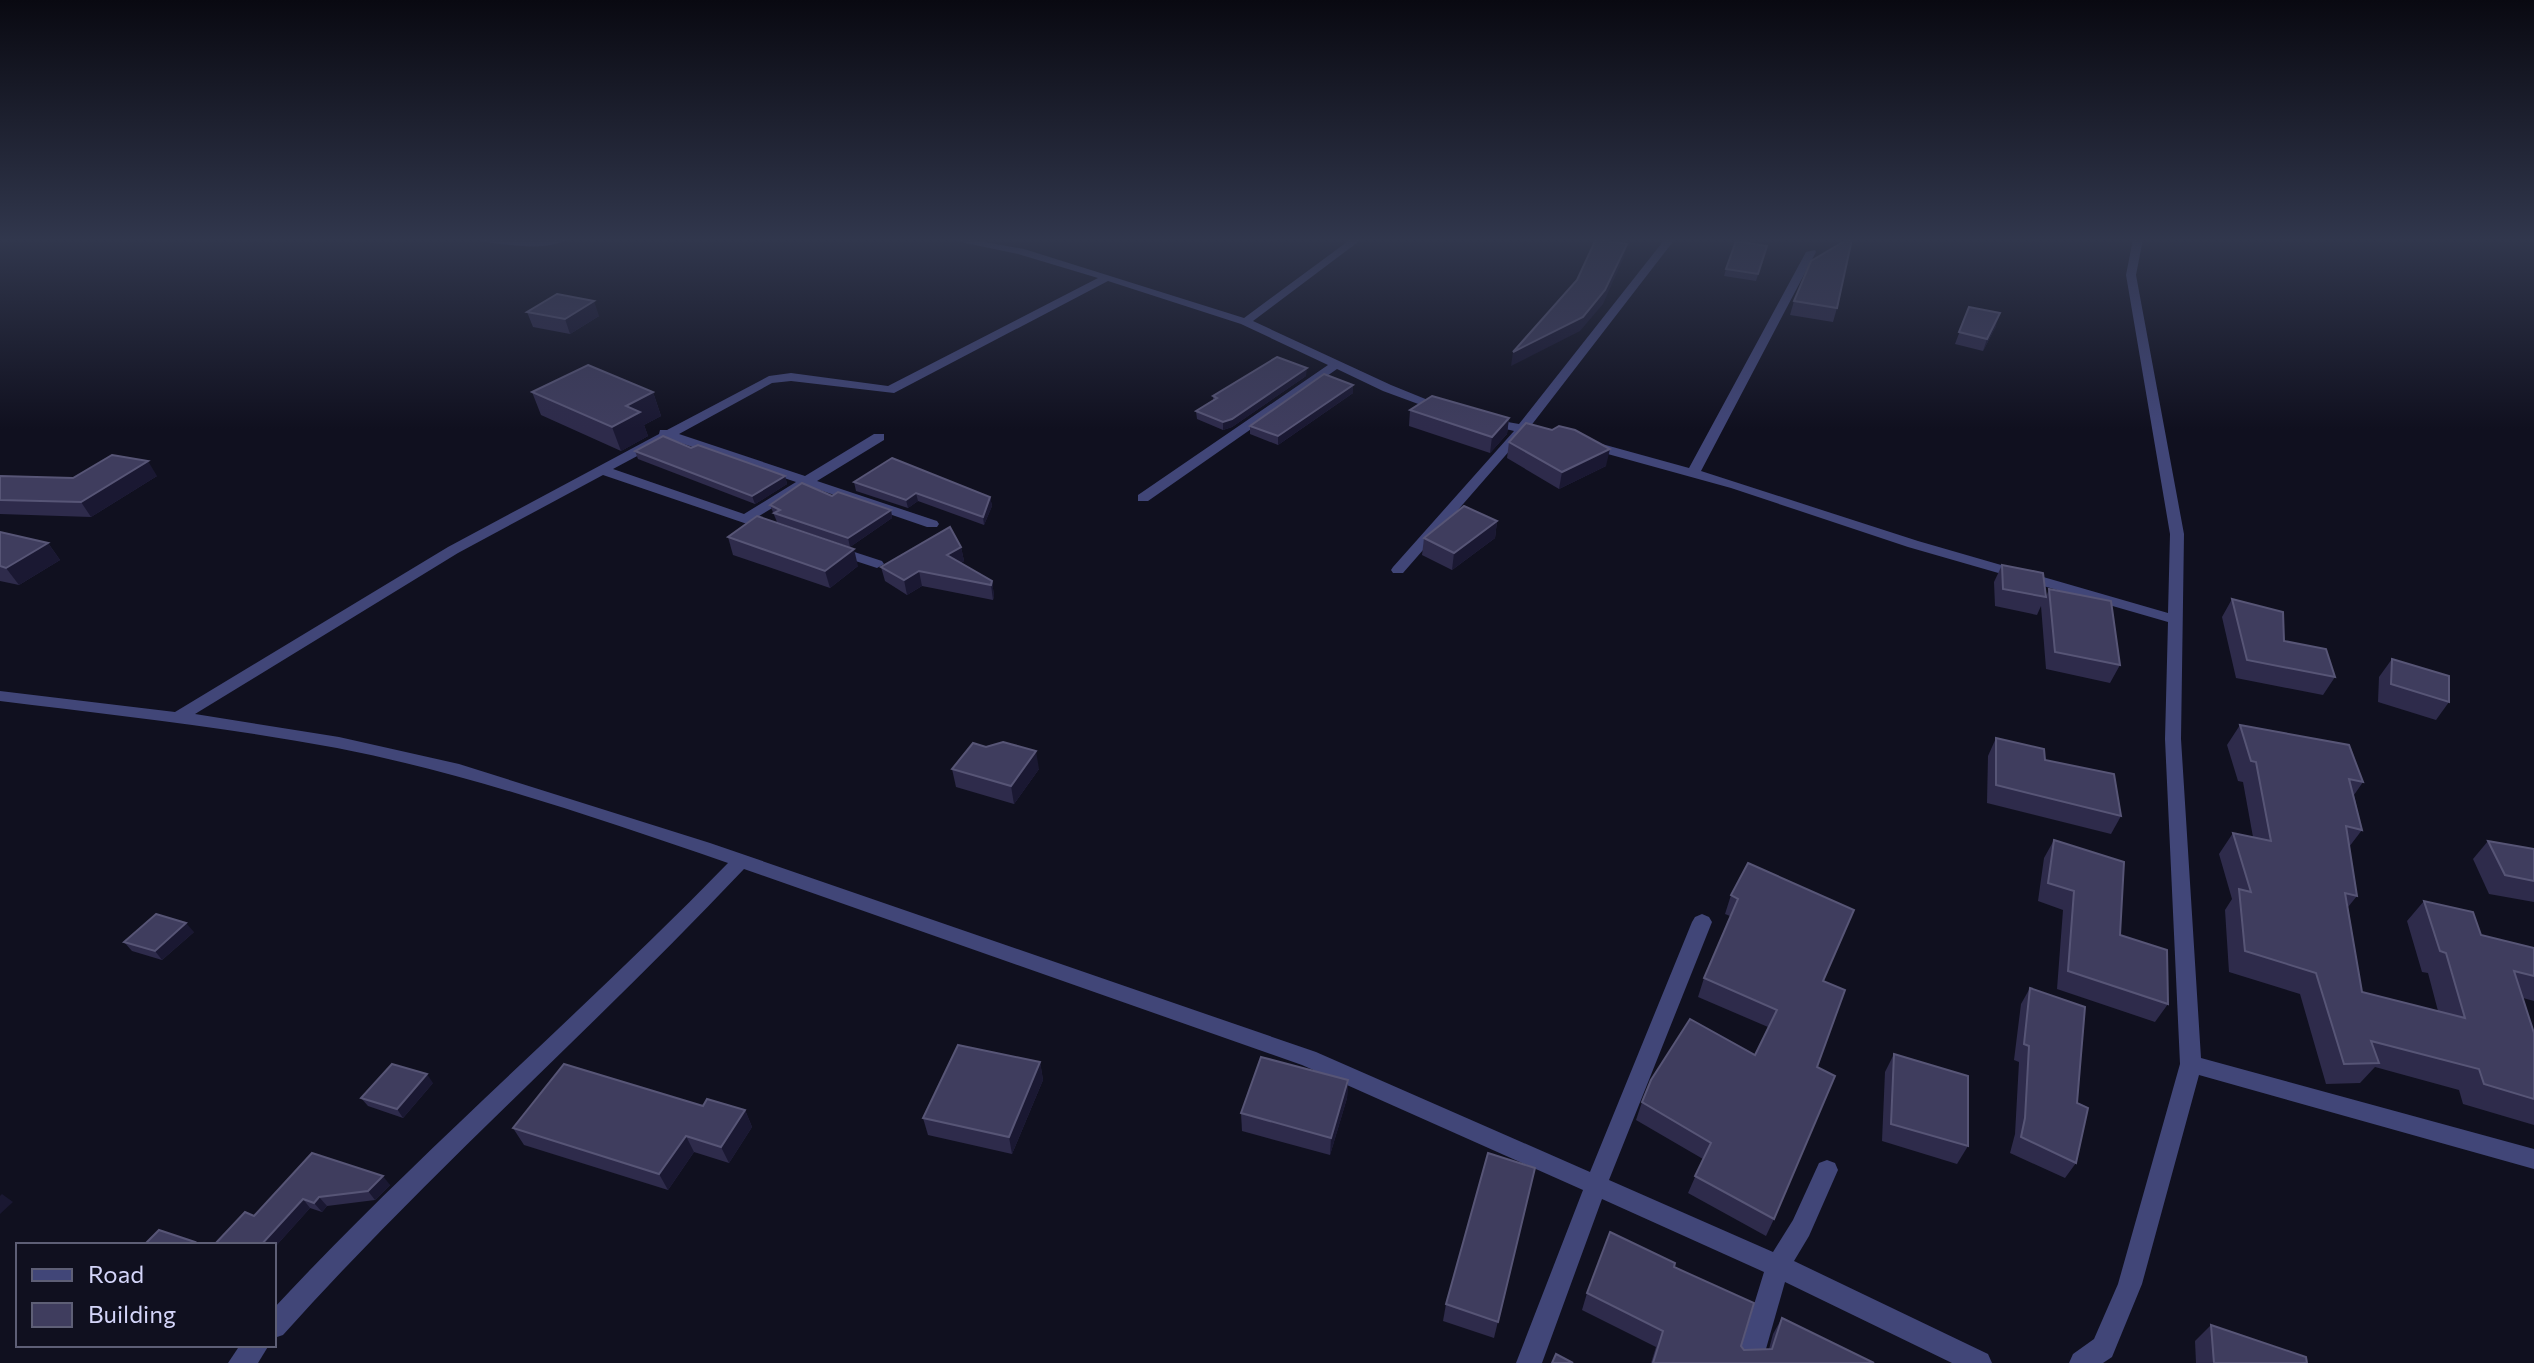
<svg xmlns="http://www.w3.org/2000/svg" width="2534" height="1363" font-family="Commissioner,sans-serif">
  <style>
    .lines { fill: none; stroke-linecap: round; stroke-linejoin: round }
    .street { fill: #414678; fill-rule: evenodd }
    .wall { fill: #2e2b4b }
    .shaded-wall { fill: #1a1832 }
    .building { fill: #3f3d5e; stroke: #575576; stroke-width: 2 }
  </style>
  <rect width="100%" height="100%" fill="#10101f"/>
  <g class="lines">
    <g class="street">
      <path d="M 477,239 L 568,239 C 545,252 508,244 482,242 Z"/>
      <path d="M 947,239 L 967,239 L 1024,249 L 1244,318 L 1351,239 L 1362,239 L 1253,321 L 1391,385 L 1450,409 L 1448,412 L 1440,412 L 1383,391 L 1337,369 L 1148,501 L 1138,501 L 1138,495 L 1328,365 L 1241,324 L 1108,281 L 894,393 L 791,381 L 772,383 L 679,434 L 805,476 L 874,434 L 884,434 L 884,440 L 817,481 L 937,521 L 939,524 L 937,527 L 927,527 L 808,486 L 756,518 L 775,527 L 773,530 L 768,531 L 603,475 L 458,553 L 195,714 L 339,737 L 459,764 L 710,843 L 1316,1052 L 1590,1172 L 1692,922 L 1695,917 L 1702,914 L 1709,917 L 1712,922 L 1609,1180 L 1773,1252 L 1793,1220 L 1819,1163 L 1827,1160 L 1835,1163 L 1838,1170 L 1809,1236 L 1794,1261 L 1988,1354 L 1992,1363 L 1952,1363 L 1785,1282 L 1762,1363 L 1736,1363 L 1764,1272 L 1602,1199 L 1542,1363 L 1516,1363 L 1583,1190 L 1302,1065 L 744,869 C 594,1028 429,1172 283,1335 L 274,1338 L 274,1308 C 418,1153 580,1015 728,863 C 600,819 470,774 337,748 C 225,727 113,715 0,701 L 0,691 L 175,712 L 448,547 L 659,434 L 660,430 L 667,430 L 769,376 L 791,373 L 888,386 L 1098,278 L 1018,254 ZM 669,439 L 796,482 L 744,514 L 613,469 Z"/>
      <polygon points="1665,239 1675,239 1530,427 1545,430 1545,436 1525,433 1403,573 1393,573 1391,570 1393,567 1514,431 1485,424 1485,418 1519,424"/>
      <polygon points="2133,239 2143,239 2136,275 2184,534 2181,739 2201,1058 2534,1149 2534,1169 2199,1075 2142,1284 2112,1357 2103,1363 2069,1363 2073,1354 2094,1339 2118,1284 2180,1064 2165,739 2168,622 1908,547 1731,488 1586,448 1585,445 1591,441 1689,468 1806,252 1815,250 1816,252 1701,471 1918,541 2168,613 2170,534 2126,275"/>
      <polygon points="836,546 882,561 884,564 877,568 831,553 829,550 831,547"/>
      <polygon points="240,1345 269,1345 258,1363 228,1363"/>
    </g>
  </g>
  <g class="wall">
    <polygon points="1767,246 1756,281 1724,276 1726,269"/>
    <polygon points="1794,301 1837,308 1833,322 1790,315"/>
    <polygon points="1969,307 1996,326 1983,351 1955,344"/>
    <polygon points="527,312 599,316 570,334 533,327"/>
    <polygon points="1306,376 1232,427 1223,430 1197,419 1196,411 1213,400 1213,396"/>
    <polygon points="1353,385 1353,393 1278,445 1250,434 1250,426"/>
    <polygon points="532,392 653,392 661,416 644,425 648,436 621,451 541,415"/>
    <polygon points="1410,410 1509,418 1507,434 1490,453 1409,426"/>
    <polygon points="1509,442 1606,466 1559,489 1507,458"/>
    <polygon points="691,448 785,476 787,484 755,504 638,459 635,451"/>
    <polygon points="0,476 73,478 157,476 91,517 0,514"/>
    <polygon points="854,482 990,497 992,506 984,525 918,501 908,508 856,491"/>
    <polygon points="832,496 891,510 892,518 850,547 777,522 770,505"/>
    <polygon points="1497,521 1495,538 1452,570 1422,555 1424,538"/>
    <polygon points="0,532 48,543 60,560 19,585 0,581"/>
    <polygon points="728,537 858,566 830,588 733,555"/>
    <polygon points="961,547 964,561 961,563 992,581 994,596 993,600 922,586 907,595 885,581 881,567"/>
    <polygon points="2002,565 2046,597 2049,589 2120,665 2110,683 2046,669 2041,606 2037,615 1995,606 1994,582"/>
    <polygon points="2232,599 2284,641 2335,677 2323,695 2236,678 2222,617"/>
    <polygon points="2392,659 2449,702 2436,720 2378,702 2379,677"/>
    <polygon points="2240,725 2363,782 2354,795 2362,830 2349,847 2357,896 2348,907 2362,992 2438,1011 2428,973 2422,972 2407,921 2424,901 2481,935 2534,948 2534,1001 2523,998 2534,1033 2534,1125 2463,1104 2459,1090 2375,1067 2360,1083 2326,1084 2300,994 2229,972 2225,910 2232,899 2219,854 2233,833 2253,837 2243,782 2238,781 2227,745"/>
    <polygon points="1996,738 2045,760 2121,816 2111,834 1987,803 1988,756"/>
    <polygon points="952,769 1039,769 1014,804 956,787"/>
    <polygon points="2054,840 2168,1004 2155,1022 2057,989 2063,910 2038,901 2044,858"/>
    <polygon points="2488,841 2534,849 2534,902 2489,894 2473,859"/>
    <polygon points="1748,863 1823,981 1817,1067 1774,1219 1766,1236 1688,1193 1703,1159 1636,1120 1642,1102 1755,1055 1768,1027 1698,997 1704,978 1730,916 1725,914 1731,895"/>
    <polygon points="194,932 162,960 132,951 124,942"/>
    <polygon points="2030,988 2077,1103 2076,1163 2065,1178 2010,1153 2015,1134 2019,1062 2014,1060 2021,1004"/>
    <polygon points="1894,1054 1968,1146 1957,1164 1882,1141 1885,1072"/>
    <polygon points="1040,1062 1043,1080 1012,1154 928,1135 923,1118"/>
    <polygon points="1348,1080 1347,1098 1330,1155 1242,1131 1241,1113"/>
    <polygon points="433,1083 403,1118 368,1106 361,1098"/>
    <polygon points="703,1106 745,1110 752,1127 729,1163 694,1152 668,1190 524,1145 513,1128"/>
    <polygon points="312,1153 390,1185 375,1200 327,1206 322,1212 310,1208 274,1248 274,1245 254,1216"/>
    <polygon points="1535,1168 1494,1338 1443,1321 1446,1304"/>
    <polygon points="1674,1267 1744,1350 1769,1349 1773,1334 1782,1318 1874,1363 1651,1363 1656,1347 1582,1310 1587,1293"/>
    <polygon points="2211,1325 2307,1363 2196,1363 2195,1341"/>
  </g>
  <g class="shaded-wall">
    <polygon points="1627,244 1624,257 1603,304 1580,331 1511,366 1513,352"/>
    <polygon points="594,301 599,316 570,334 565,319"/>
    <polygon points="2000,313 1996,326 1983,351 1987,339"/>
    <polygon points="1307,368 1306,376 1232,427 1223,430 1223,422"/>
    <polygon points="1353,385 1353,393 1278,445 1278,436"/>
    <polygon points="653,392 661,416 644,425 648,436 621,451 612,427 626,406"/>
    <polygon points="1509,418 1507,434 1490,453 1492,437"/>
    <polygon points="1610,449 1606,466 1559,489 1562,472"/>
    <polygon points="148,461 157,476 91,517 81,502"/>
    <polygon points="785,476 787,484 755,504 752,496"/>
    <polygon points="916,493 918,501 908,508 906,500"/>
    <polygon points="990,497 992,506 984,525 983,517"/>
    <polygon points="891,510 892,518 850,547 848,538"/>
    <polygon points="1497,521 1495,538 1452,570 1454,553"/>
    <polygon points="48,543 60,560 19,585 6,568"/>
    <polygon points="961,547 964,561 949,570 947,555"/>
    <polygon points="854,549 858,566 830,588 825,571"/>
    <polygon points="919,571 922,586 907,595 904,580"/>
    <polygon points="992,581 994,596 993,600 991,585"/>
    <polygon points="1036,751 1039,769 1014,804 1011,786"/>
    <polygon points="186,923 194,932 162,960 155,951"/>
    <polygon points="1040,1062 1043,1080 1012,1154 1009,1137"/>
    <polygon points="427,1074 433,1083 403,1118 397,1109"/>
    <polygon points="1348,1080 1347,1098 1330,1155 1331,1138"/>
    <polygon points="745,1110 752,1127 729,1163 721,1147"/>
    <polygon points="686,1136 694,1152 668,1190 659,1174"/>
    <polygon points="383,1176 390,1185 375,1200 368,1191"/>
    <polygon points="2,1194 13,1202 0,1214 0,1196"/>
    <polygon points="319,1197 327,1206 322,1212 314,1203"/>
    <polygon points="303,1199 310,1208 274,1248 274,1245 261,1245"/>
  </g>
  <g class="building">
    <polygon points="1596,239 1627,244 1605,290 1583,317 1513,352 1577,280"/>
    <polygon points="1848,239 1852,239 1837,308 1794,301 1811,261"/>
    <polygon points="1736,241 1767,246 1758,274 1726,269"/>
    <polygon points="557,294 594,301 565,319 527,312"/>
    <polygon points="1969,307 2000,313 1987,339 1959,332"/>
    <polygon points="1277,357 1307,368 1232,419 1223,422 1196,411 1217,398 1213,396"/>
    <polygon points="588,365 653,392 626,406 640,412 612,427 532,392"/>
    <polygon points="1324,374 1353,385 1278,436 1250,426"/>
    <polygon points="1432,396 1509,418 1492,437 1410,410"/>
    <polygon points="1526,423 1552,430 1559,426 1575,430 1610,449 1562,472 1509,442"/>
    <polygon points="663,436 691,448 698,445 785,476 752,496 635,451"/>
    <polygon points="112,455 148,461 81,502 0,500 0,476 73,478"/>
    <polygon points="892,458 990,497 983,517 916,493 906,500 854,482"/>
    <polygon points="802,483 832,496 838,492 891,510 848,538 774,513 780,510 770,505"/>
    <polygon points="1464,506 1497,521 1454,553 1424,538"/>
    <polygon points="757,516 854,549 825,571 728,537"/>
    <polygon points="950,527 961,547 947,555 992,581 991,585 919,571 904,580 881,567"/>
    <polygon points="0,532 48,543 6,568 0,566"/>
    <polygon points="2002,565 2043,573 2046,597 2003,589"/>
    <polygon points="2049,589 2111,601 2120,665 2055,652"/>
    <polygon points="2232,599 2283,612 2284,641 2326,649 2335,677 2247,660"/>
    <polygon points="2392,659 2449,676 2449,702 2391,684"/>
    <polygon points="2240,725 2349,745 2363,782 2349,779 2362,830 2346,826 2357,896 2345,893 2362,992 2465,1018 2446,953 2440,951 2424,901 2473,912 2481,935 2534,948 2534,976 2514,971 2534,1033 2534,1099 2484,1084 2479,1069 2371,1041 2379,1063 2344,1064 2316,973 2245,951 2239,889 2251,892 2233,833 2271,841 2256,762 2251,761"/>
    <polygon points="1996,738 2044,749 2045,760 2114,774 2121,816 1996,785"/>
    <polygon points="1003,742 1036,751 1011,786 952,769 973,743 986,747"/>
    <polygon points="2054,840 2124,862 2120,935 2167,950 2168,1004 2068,971 2074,891 2048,883"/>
    <polygon points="2488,841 2534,849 2534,881 2505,875"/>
    <polygon points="1748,863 1854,910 1823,981 1845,990 1817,1067 1835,1076 1774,1219 1695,1176 1711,1143 1642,1102 1651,1080 1690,1019 1755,1055 1777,1010 1704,978 1738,899 1731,895"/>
    <polygon points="156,914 186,923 155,951 124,942"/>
    <polygon points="2030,988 2085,1007 2077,1103 2088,1108 2076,1163 2021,1137 2025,1118 2029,1046 2024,1044"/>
    <polygon points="958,1045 1040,1062 1009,1137 923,1118"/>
    <polygon points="1894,1054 1968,1076 1968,1146 1891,1124"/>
    <polygon points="1261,1057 1348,1080 1331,1138 1241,1113"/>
    <polygon points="392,1064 427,1074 397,1109 361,1098"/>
    <polygon points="564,1064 703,1106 707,1099 745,1110 721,1147 686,1136 659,1174 513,1128"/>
    <polygon points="312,1153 383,1176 368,1191 319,1197 314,1203 303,1199 261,1245 214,1245 245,1212 254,1216"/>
    <polygon points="1488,1153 1535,1168 1498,1322 1446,1304"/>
    <polygon points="159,1230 195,1242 192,1245 144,1245"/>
    <polygon points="1610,1232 1675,1263 1674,1267 1754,1303 1741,1346 1744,1350 1772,1349 1782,1318 1874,1363 1653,1363 1663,1331 1587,1293"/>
    <polygon points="2211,1325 2306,1357 2307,1363 2214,1363"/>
    <polygon points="1556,1354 1573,1363 1552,1363"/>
  </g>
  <linearGradient id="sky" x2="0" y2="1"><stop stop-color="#090911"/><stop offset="0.56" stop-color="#31374d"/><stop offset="1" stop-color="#31374d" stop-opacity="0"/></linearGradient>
  <rect width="2534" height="429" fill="url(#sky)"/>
  <rect x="16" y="1243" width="260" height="104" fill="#10101f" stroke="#5e5f76" stroke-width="2"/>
  <rect x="32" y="1269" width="40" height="12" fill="#414678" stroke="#5e5f76" stroke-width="2"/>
  <text x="88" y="1283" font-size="24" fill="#d4d5f9">Road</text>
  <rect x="32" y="1303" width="40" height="24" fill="#3f3d5e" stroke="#5e5f76" stroke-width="2"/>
  <text x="88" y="1323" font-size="24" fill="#d4d5f9">Building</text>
</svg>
